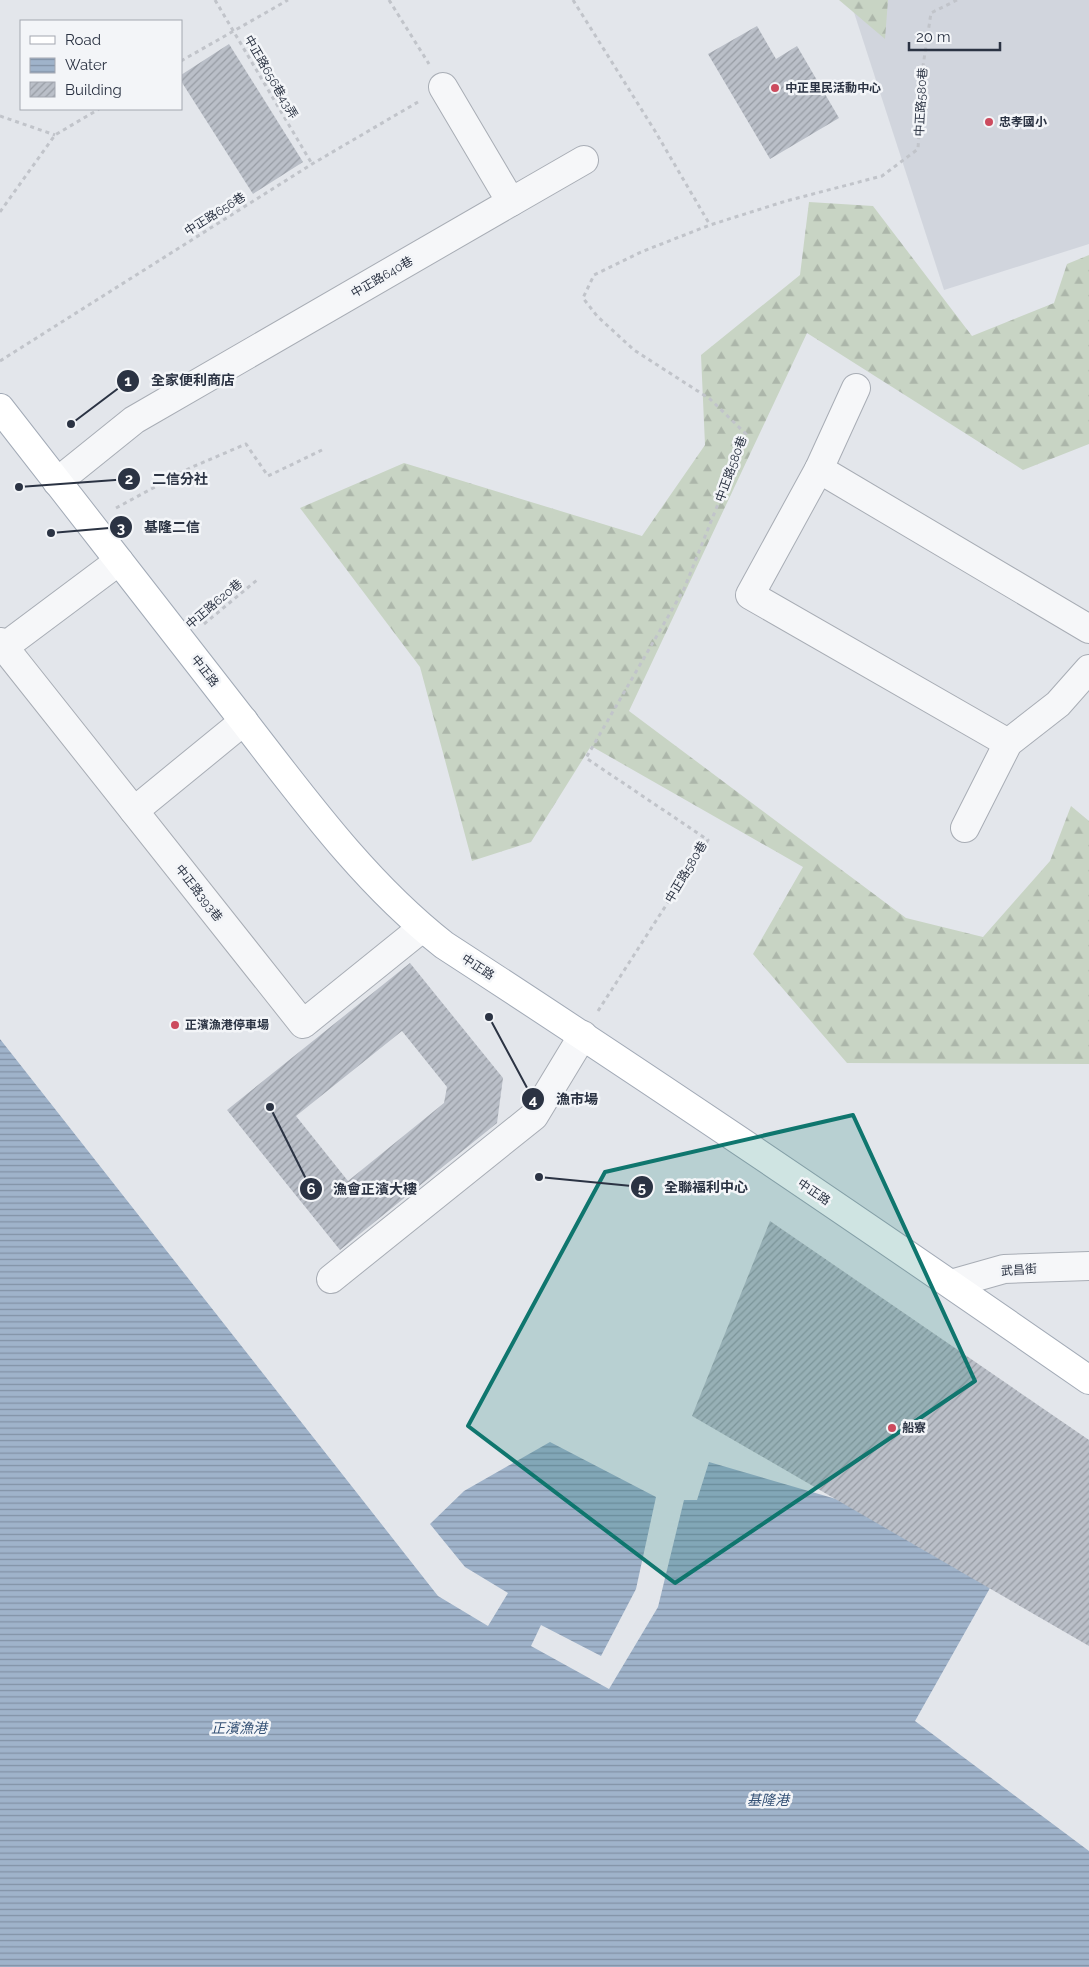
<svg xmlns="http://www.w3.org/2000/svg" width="1089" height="1967" font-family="Raleway,'Noto Sans TC',sans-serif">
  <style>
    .built { fill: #d1d5dd }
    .forest { fill: url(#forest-firs) }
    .water { fill: url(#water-rules) }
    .building { fill: url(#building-hatch); fill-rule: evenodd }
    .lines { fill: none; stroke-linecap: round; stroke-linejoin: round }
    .minor-casing { stroke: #a8adb5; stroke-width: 30 }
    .major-casing { stroke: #a2aab6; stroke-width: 30 }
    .path { stroke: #c1c4ca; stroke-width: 3; stroke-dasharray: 4 4; stroke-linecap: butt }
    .minor { stroke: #f6f7f9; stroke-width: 28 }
    .major { stroke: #fff; stroke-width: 28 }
    .marked { fill: #0f766e; fill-opacity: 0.2; stroke: #0f766e; stroke-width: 4; stroke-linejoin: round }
    .poi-dot { fill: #cc4b5e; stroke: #f3f5f8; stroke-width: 2 }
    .labels { text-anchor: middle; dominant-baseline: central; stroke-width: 5; stroke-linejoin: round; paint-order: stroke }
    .street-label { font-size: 12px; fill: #2b3343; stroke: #f3f5f8 }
    .poi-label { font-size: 12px; font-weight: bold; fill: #2b3343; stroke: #f3f5f8; text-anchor: start }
    .water-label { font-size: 14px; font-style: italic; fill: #355276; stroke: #f3f5f8 }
    .leader { fill: none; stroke: #2b3343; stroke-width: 2 }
    .callout-dot { fill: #2b3343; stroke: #f3f5f8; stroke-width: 2 }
    .mark-label { font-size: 15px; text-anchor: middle; font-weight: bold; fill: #fff }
    .callout-label { font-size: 14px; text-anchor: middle; font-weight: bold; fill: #2b3343; stroke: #f3f5f8; stroke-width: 5; stroke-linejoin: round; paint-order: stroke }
  </style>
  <defs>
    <pattern id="forest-firs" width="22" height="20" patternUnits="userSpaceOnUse" patternTransform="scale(1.25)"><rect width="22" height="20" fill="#c8d4c4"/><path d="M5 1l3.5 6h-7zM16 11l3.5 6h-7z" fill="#acb6aa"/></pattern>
    <pattern id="water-rules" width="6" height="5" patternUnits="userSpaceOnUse" patternTransform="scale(1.25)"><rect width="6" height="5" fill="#9fb3ca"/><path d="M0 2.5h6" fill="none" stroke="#8292a6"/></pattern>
    <pattern id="building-hatch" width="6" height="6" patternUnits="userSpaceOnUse" patternTransform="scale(1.25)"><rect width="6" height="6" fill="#babfc8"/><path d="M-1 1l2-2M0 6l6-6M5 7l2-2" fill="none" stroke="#979ca4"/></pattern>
  </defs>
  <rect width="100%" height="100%" fill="#e3e6eb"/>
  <polygon class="built" points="850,0 1089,0 1089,244 944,290"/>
  <g class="forest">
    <polygon points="839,0 888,0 885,39"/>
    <polygon points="809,202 873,206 972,336 1054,303 1067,264 1089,255 1089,444 1023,470 807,333 629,711 906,918 983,937 1050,861 1071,806 1089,821 1089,1064 847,1063 753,954 803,867 591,746 531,842 472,861 420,667 300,508 404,463 642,536 705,445 701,355 800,275"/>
  </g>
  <polygon class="water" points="0,1039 438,1596 488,1626 508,1593 465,1567 430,1524 464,1491 550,1442 656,1497 636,1589 601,1656 541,1625 531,1646 609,1689 658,1607 684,1500 697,1500 709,1462 905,1519 990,1588 915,1721 1089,1851 1089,1967 0,1967"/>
  <g class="building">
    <polygon points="757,26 776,59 797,46 839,118 770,159 708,54"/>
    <polygon points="229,44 303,162 253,194 181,81 181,75"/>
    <path d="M 410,963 L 503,1078 L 497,1123 L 340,1250 L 227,1110 ZM 402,1031 L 447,1087 L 444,1103 L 348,1181 L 296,1116 Z"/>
    <polygon points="770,1221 1089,1440 1089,1646 692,1416"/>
  </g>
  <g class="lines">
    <defs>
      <g id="minor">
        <polyline points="511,202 584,160"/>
        <polyline points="856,388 819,469 750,595 1008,743"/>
        <polyline points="819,469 1089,629"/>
        <polyline points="57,482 134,420 511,202 443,87"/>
        <polyline points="0,642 303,1024 422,928"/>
        <polyline points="0,650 119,561"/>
        <polyline points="134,811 244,721"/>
        <polyline points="965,828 1008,743 1058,704 1089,669"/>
        <polyline points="331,1279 534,1116 583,1035"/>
        <polyline points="951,1284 1004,1269 1089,1266"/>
      </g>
      <path id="major" d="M 0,408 C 78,509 157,609 235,710 C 299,792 361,880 444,945 C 661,1086 876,1232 1089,1380"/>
    </defs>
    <use href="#minor" class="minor-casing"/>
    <use href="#major" class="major-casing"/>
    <g class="path">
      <polyline points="215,0 312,164"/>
      <polyline points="389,0 429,64"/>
      <polyline points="573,0 655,131 710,225"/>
      <polyline points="181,61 288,0"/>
      <polyline points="0,116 55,135"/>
      <polyline points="0,212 55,135 99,109"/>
      <polyline points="0,361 312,164 418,102"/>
      <polyline points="116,508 190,468 246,444 268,476 322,450"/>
      <polyline points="204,624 257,580"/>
      <polyline points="598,1011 708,840 586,758 684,589 746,434 710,399 634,350 597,316 583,298 594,275 641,252 710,225 786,201 882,176 918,149 923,66 931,13 957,0"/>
    </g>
    <use href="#minor" class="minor"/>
    <use href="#major" class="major"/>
  </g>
  <path class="marked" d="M 853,1115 L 975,1381 L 675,1583 L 468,1426 L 605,1172 Z"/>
  <g class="poi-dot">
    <circle cx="775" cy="88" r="5"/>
    <circle cx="989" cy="122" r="5"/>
    <circle cx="175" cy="1025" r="5"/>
    <circle cx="892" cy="1428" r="5"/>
  </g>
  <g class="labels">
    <g class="street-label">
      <text transform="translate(271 77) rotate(60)">中正路656巷43弄</text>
      <text transform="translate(921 102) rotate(-87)">中正路580巷</text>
      <text transform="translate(215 214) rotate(-32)">中正路656巷</text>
      <text transform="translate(382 277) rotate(-30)">中正路640巷</text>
      <text transform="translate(731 469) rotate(-70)">中正路580巷</text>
      <text transform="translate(214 604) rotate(-40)">中正路620巷</text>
      <text transform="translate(205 671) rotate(52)">中正路</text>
      <text transform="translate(686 872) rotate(-59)">中正路580巷</text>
      <text transform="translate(199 893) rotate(52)">中正路393巷</text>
      <text transform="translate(478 967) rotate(33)">中正路</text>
      <text transform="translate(814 1192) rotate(34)">中正路</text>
      <text transform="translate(1019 1270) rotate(-4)">武昌街</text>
    </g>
    <g class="poi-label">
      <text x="785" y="88">中正里民活動中心</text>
      <text x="999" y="122">忠孝國小</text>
      <text x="185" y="1025">正濱漁港停車場</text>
      <text x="902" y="1428">船寮</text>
    </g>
    <g class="water-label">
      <text x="239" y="1728">正濱漁港</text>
      <text x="768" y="1800">基隆港</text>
    </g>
  </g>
  <path class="leader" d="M71 424L128 381M19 487L129 479M51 533L121 527M489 1017L533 1099M539 1177L642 1187M270 1107L311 1189"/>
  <g class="callout-dot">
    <circle cx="71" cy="424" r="5"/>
    <circle cx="19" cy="487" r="5"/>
    <circle cx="51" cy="533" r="5"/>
    <circle cx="489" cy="1017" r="5"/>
    <circle cx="539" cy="1177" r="5"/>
    <circle cx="270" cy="1107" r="5"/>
    <circle cx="128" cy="381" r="12"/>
    <circle cx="129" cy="479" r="12"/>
    <circle cx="121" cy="527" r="12"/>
    <circle cx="533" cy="1099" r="12"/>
    <circle cx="642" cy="1187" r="12"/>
    <circle cx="311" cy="1189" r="12"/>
  </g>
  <g class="mark-label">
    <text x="128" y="386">1</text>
    <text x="129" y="484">2</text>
    <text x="121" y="533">3</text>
    <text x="533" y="1105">4</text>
    <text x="642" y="1193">5</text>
    <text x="311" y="1194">6</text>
  </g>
  <g class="callout-label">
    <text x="193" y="385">全家便利商店</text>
    <text x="180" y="484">二信分社</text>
    <text x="172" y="532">基隆二信</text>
    <text x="577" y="1104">漁市場</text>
    <text x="706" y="1192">全聯福利中心</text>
    <text x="375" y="1194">漁會正濱大樓</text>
  </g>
  <rect x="20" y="20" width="162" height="90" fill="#f3f5f8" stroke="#a3a7b0"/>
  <rect x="30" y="36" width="25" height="8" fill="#ffffff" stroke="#a3a7b0"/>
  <text x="65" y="45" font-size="15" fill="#2b3343">Road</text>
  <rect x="30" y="58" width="25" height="15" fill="url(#water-rules)" stroke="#a3a7b0"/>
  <text x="65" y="70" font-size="15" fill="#2b3343">Water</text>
  <rect x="30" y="82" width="25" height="15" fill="url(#building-hatch)" stroke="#a3a7b0"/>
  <text x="65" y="95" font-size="15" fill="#2b3343">Building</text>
  <path d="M909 42v8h91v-8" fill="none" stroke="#2b3343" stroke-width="2.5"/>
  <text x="916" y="42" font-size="15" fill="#2b3343" stroke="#f3f5f8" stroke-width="4" paint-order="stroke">20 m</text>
</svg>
